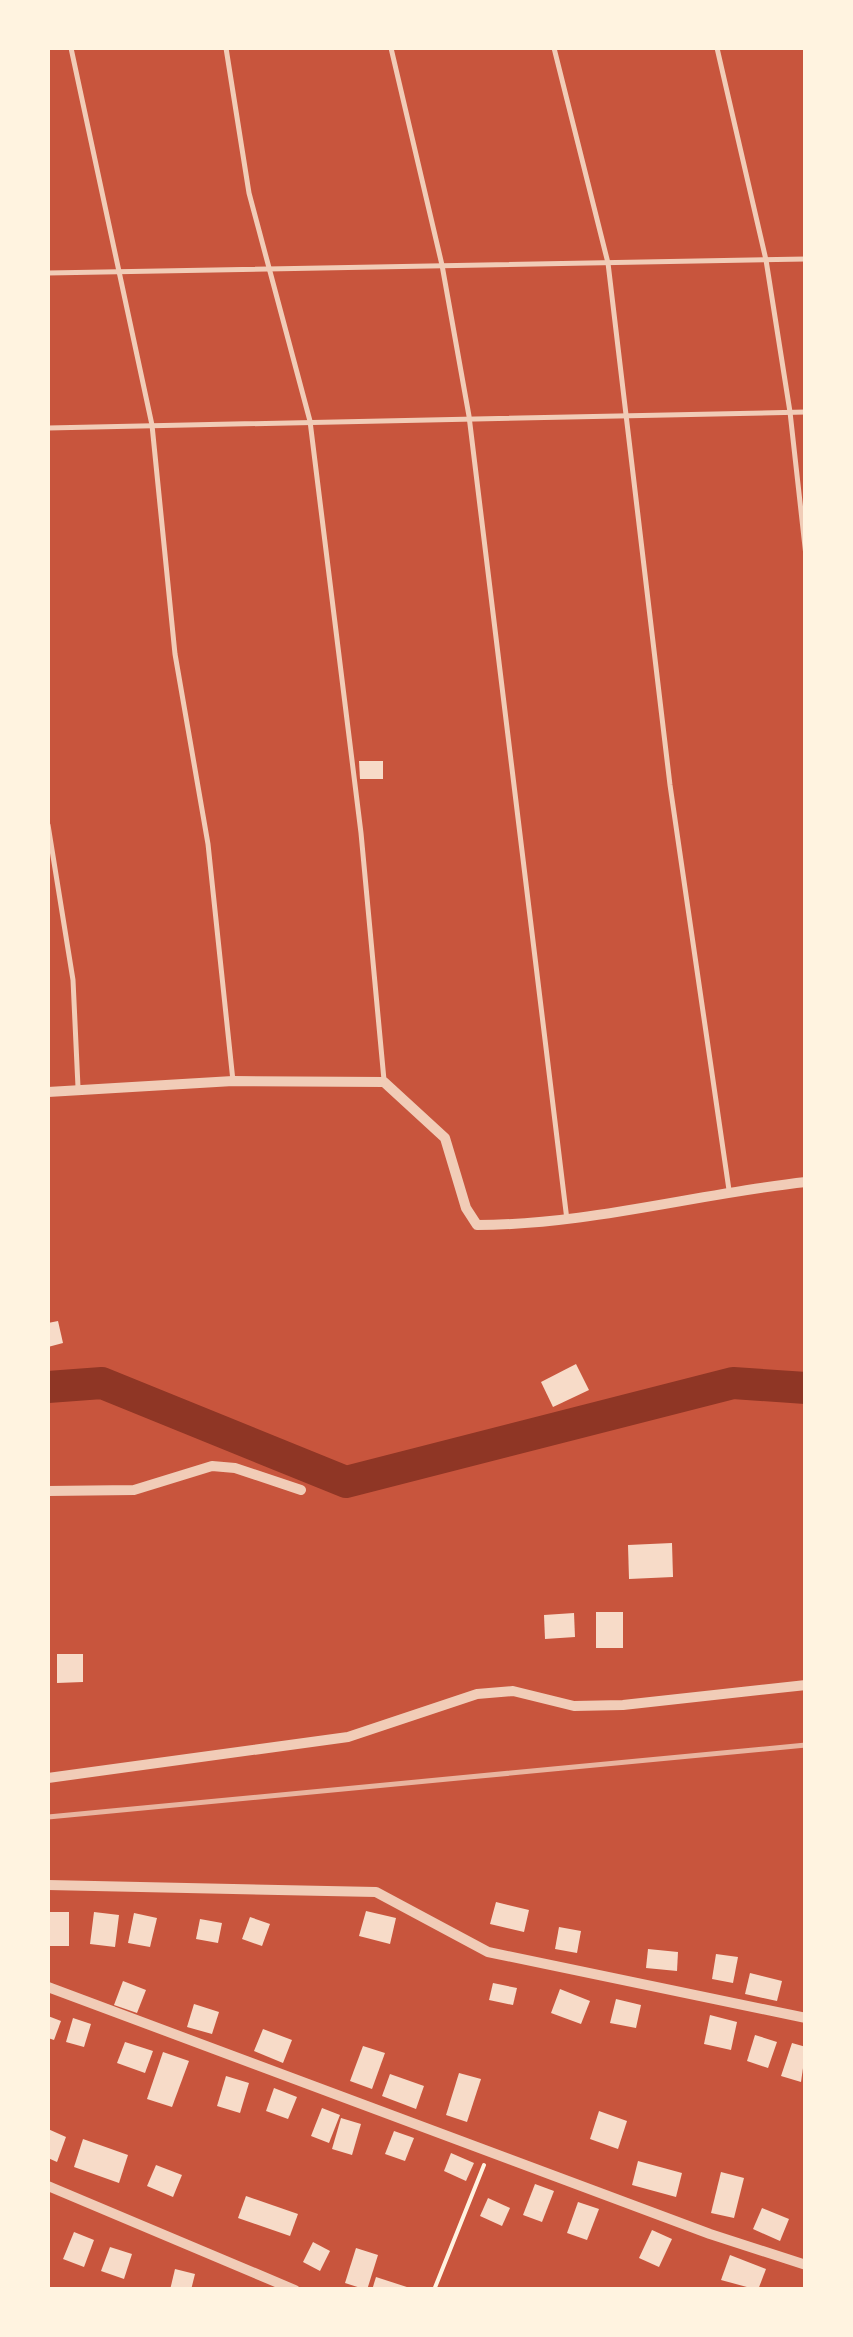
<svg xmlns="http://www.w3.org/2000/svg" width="853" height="2337" font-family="'Nunito Sans',sans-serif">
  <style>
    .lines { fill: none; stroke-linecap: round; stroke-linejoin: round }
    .river { stroke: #8f3625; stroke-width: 32 }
    .building { fill: #f7dbc8 }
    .path { stroke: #fff3e0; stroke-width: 4 }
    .service { stroke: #f1ccb7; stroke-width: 5 }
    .minor { stroke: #f1ccb7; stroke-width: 10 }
    .rail { stroke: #e9b49f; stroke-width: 5 }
  </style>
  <rect width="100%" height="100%" fill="#c8553d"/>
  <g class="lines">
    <polyline class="river" points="48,1387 102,1383 346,1482 733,1383 806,1388"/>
  </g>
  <g class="building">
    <polygon points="359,761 383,761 383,779 360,779"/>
    <polygon points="58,1321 63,1343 48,1347 48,1323"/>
    <polygon points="576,1364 589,1390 553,1407 541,1382"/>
    <polygon points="672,1543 673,1577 629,1579 628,1545"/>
    <rect x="596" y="1612" width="27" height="36"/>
    <polygon points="574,1613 575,1637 545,1639 544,1615"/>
    <polygon points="57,1654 83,1654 83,1682 57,1683"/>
    <polygon points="496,1902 529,1910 524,1932 490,1924"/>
    <polygon points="366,1911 396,1918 390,1944 359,1936"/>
    <rect x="48" y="1912" width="21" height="34"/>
    <polygon points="94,1912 119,1915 115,1947 90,1944"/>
    <polygon points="134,1913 157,1918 150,1947 128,1943"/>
    <polygon points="250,1917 270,1924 262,1946 242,1939"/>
    <polygon points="200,1919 222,1923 218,1943 196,1939"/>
    <polygon points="559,1927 581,1931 577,1953 555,1949"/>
    <polygon points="648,1949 678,1952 677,1971 646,1968"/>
    <polygon points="716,1954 738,1957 733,1983 712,1979"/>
    <polygon points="750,1973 782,1981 777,2001 745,1994"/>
    <polygon points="123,1981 146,1990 137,2013 114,2005"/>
    <polygon points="493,1983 517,1988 513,2005 489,2000"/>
    <polygon points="560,1989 590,2001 581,2024 551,2013"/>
    <polygon points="616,1999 641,2005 636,2028 610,2023"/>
    <polygon points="194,2004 219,2012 212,2034 187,2027"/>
    <polygon points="710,2015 737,2022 731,2050 704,2044"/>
    <polygon points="48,2016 61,2021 54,2040 48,2038"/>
    <polygon points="73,2018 91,2024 84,2047 66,2042"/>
    <polygon points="263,2029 292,2040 283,2063 254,2051"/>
    <polygon points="755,2035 777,2042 768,2068 747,2061"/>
    <polygon points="125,2042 153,2051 145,2073 117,2063"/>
    <polygon points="792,2043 806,2047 801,2082 781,2076"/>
    <polygon points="363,2046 385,2053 372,2089 350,2081"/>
    <polygon points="163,2052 189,2061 172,2107 147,2099"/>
    <polygon points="459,2073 481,2079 467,2122 446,2115"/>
    <polygon points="390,2074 424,2086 416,2109 382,2096"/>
    <polygon points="226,2076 249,2083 240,2113 217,2106"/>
    <polygon points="274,2088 297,2097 288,2119 266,2111"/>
    <polygon points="322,2108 340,2115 329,2143 311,2136"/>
    <polygon points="599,2111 627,2121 618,2149 590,2139"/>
    <polygon points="341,2118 361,2124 352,2155 332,2149"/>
    <polygon points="48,2129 66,2137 57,2162 48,2158"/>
    <polygon points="394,2131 414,2138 405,2161 385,2154"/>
    <polygon points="83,2139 128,2155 119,2183 74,2167"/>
    <polygon points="451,2153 474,2163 466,2181 444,2171"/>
    <polygon points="638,2161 682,2173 676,2197 632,2185"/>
    <polygon points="156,2165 182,2175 173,2197 147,2186"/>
    <polygon points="721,2172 744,2178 734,2218 711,2213"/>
    <polygon points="535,2184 554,2191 542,2222 523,2215"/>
    <polygon points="246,2196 298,2214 290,2236 238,2218"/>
    <polygon points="488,2198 510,2208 502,2226 480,2216"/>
    <polygon points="578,2202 599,2209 587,2240 567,2233"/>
    <polygon points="762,2208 789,2219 780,2241 753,2229"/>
    <polygon points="652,2230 672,2239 659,2267 639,2258"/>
    <polygon points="74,2232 94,2240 84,2267 63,2259"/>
    <polygon points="313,2242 330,2251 320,2271 303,2262"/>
    <polygon points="110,2247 132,2254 124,2279 101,2271"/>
    <polygon points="356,2248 378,2255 367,2290 345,2283"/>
    <polygon points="730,2255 766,2269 758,2290 721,2280"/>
    <polygon points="175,2269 195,2274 191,2290 170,2290"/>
    <polygon points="376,2277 413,2289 413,2290 372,2290"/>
  </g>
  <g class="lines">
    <polyline class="path" points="434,2290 484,2165"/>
    <g class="service">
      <polyline points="71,48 152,425 175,654 208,844 233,1081"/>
      <polyline points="226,48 249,193 310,421 361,833 384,1080"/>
      <polyline points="391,48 442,265 469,416 567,1220"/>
      <polyline points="554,48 608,263 670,785 729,1190"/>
      <polyline points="717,48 766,260 790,412 806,556"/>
      <polyline points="48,273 806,259"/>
      <polyline points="48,428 806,412"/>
      <polyline points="48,825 73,980 78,1087"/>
    </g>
    <g class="minor">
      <path d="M 48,1092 L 233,1081 L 384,1082 L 445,1138 L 466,1208 L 477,1225 C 588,1225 695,1194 806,1182"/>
      <polyline points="48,1491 134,1490 212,1466 235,1468 301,1490"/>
      <polyline points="48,1778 348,1737 477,1694 513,1691 574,1706 623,1705 806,1685"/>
      <polyline points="48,1885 376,1892 488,1952 806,2018"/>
      <polyline points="48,1987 710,2234 806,2265"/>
      <polyline points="48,2186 295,2290"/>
    </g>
    <polyline class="rail" points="48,1817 806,1745"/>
  </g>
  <rect width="853" height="2337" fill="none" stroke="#fff3e0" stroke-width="100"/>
</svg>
